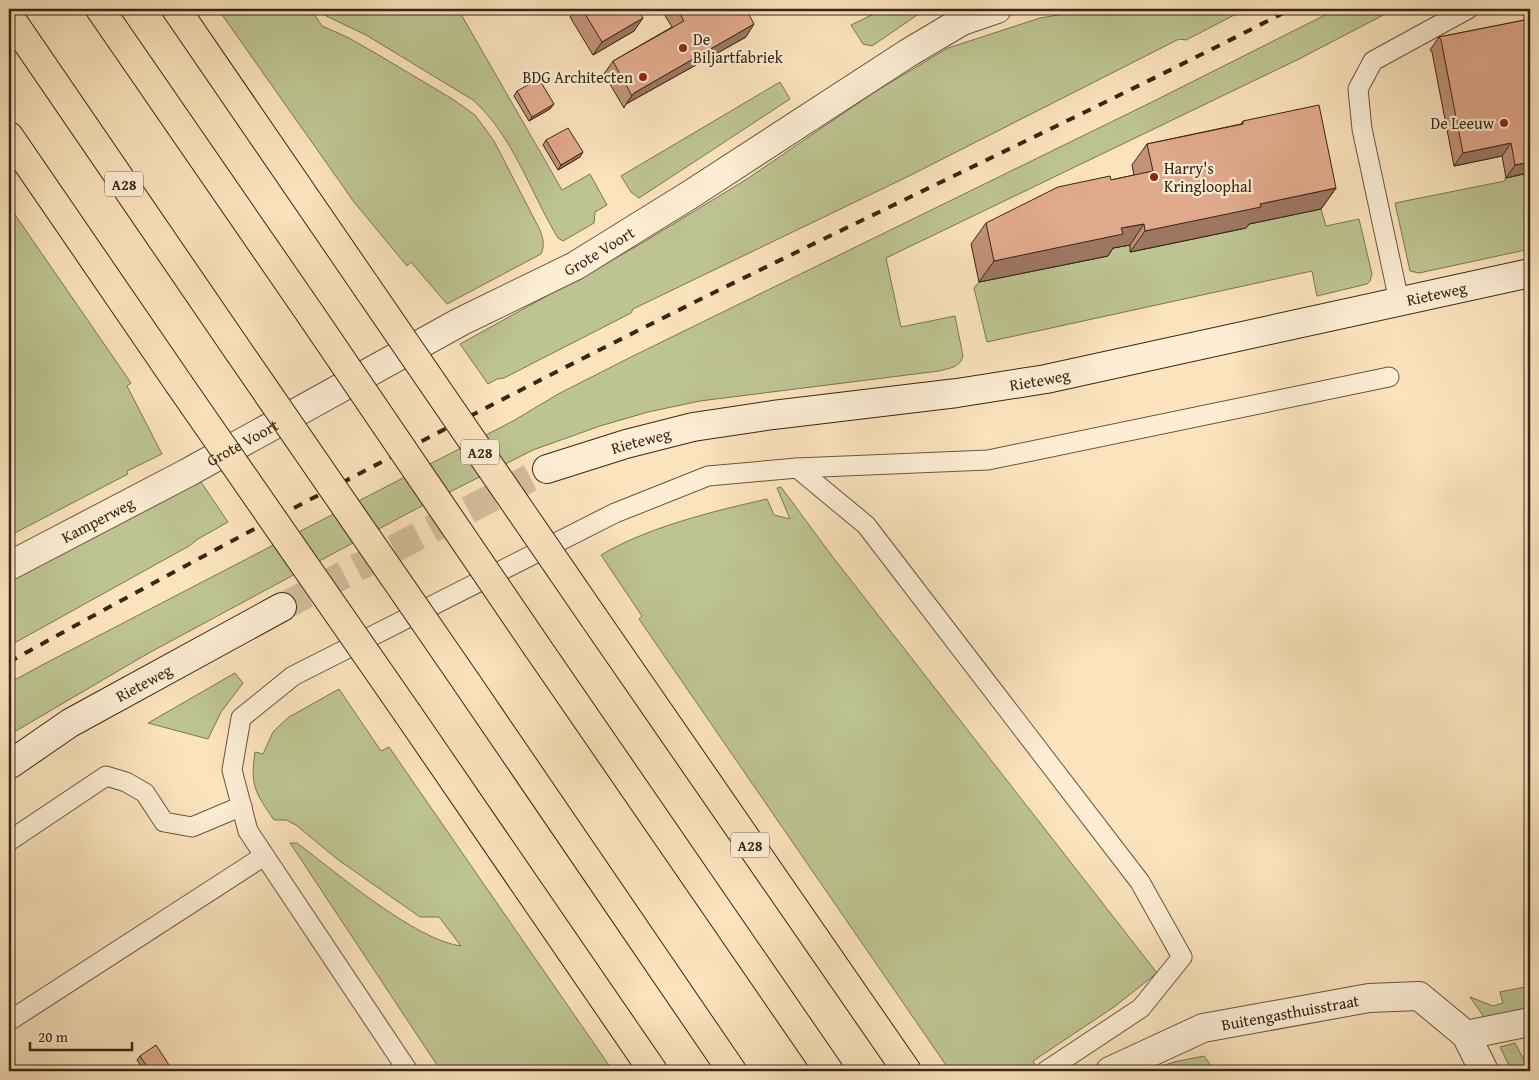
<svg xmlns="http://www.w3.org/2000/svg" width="1539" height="1080" font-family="'Gentium Book Plus',serif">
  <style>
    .green { fill: #bdc492; stroke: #7a7654 }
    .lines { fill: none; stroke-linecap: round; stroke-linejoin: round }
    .secondary-tunnel { stroke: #d4bd9c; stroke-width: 28; stroke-dasharray: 28 14; stroke-linecap: butt }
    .service-casing { stroke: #685640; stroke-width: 21 }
    .minor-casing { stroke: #685640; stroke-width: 30 }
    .secondary-casing { stroke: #372716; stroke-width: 30 }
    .motorway-casing { stroke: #372716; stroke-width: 30 }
    .service { stroke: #fcedd4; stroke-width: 19 }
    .minor { stroke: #fcedd4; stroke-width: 28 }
    .secondary { stroke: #fcedd4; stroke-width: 28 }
    .motorway { stroke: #fbe3bd; stroke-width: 28 }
    .rail { stroke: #372716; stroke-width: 4; stroke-dasharray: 9 9; stroke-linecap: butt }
    .motorway-bridge-casing { stroke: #372716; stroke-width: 30; stroke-linecap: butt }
    .motorway-bridge { stroke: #fbe3bd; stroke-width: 28 }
    .wall { fill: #c29279; stroke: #372716 }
    .shaded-wall { fill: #9e7763; stroke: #372716 }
    .building { fill: #e2aa8d; stroke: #372716 }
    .poi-dot { fill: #8f2418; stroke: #fcedd4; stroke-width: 2 }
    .labels { text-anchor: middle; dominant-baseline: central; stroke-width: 4.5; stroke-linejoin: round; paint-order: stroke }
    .shield { fill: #fcedd4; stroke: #72624f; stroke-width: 1 }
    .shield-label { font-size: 15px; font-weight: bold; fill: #372716 }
    .poi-label { font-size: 16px; fill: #372716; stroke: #fcedd4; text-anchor: start }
    .street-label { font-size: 16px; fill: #372716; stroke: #fcedd4 }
  </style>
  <rect width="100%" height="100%" fill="#fbe3bd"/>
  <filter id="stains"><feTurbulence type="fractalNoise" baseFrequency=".004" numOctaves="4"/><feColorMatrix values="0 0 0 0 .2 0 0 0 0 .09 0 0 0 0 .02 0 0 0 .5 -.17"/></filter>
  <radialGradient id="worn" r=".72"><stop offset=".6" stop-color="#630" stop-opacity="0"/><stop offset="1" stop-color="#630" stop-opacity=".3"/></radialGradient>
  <g class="green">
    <path d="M 218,9 L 458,9 L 562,190 L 590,174 L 607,205 L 595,212 L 594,223 L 563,241 L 558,238 C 530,192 514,137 473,100 L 366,35 L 316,11 L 314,14 L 322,26 L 349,38 L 377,54 L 454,100 L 475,115 L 494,141 L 540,230 C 543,239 545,245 541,254 L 447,304 L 411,262 L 407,266 L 354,202 Z"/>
    <polygon points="884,9 926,9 872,46 863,44 851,25"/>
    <polygon points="1094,9 1246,9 1186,40 1179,39 909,176 633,309 631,313 504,378 497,379 488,384 460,344 639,245 747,179 873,93 948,48 1040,18"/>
    <path d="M 1337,9 L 1395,9 L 1299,59 L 886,258 L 901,327 L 955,316 L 963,356 C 960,368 949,368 939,371 L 700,401 L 648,412 L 600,426 L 533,450 L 414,510 L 147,654 L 9,735 L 9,683 L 44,664 L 513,421 L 560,393 L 633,356 L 1154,101 Z"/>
    <polygon points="780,82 790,99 639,198 631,192 621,176"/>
    <polygon points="1530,173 1530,249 1419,273 1410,271 1395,203 1505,181 1505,178"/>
    <polygon points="9,206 131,383 127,386 162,454 127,471 128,474 9,536"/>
    <polygon points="1321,209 1326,226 1359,219 1372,274 1370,281 1367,284 1317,296 1312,271 987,342 974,288 979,282 1108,256 1107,249 1130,245 1131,252 1246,228 1245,225"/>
    <polygon points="199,479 228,522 198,539 189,546 9,646 9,580"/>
    <path d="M 781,487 L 832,556 L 1157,973 L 1114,1007 L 1033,1061 L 1039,1071 L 950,1071 L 639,619 L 642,616 L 601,555 C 648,527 714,511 767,499 L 774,515 L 790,519 L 777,488 Z"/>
    <polygon points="235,673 243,683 221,712 208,739 148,723"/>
    <path d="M 339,689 L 381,751 L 389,747 L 613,1071 L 441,1071 L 290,843 L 297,843 C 337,873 415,940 461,946 L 439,917 L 420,917 L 337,859 L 296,825 L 286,820 L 274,820 C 255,792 250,786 255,752 L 263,754 L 273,732 L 280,725 L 289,717 Z"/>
    <polygon points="1530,986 1530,1009 1486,1020 1470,997 1493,1006 1503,1003 1500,992"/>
    <polygon points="1515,1043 1530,1071 1512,1071 1500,1047"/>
    <polygon points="1204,1056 1215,1071 1147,1071 1174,1062"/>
  </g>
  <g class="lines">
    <polyline class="secondary-tunnel" points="282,607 547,469"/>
    <defs>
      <g id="service">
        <polyline points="1399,301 1362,129 1358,89 1373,61 1468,9"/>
        <polyline points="797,468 866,525 1140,882 1182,957 1141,1008 1046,1071"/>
        <polyline points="9,841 106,776 126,782 145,793 164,822 192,827 242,806"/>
        <polyline points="9,1021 264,856"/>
        <polyline points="408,1071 248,831 232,770 241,718 293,676 615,513 708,476 797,468 988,460 1389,377"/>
      </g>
      <g id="minor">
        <path id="s1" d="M 9,566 L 187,473 L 460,322 L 575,266 L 688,196 L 908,53 L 962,21 L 997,9"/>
        <polyline points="1466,1035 1530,1022"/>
        <path id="s2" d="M 1110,1071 L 1203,1028 L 1369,998 L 1419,996 L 1466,1035 L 1484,1071"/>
      </g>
      <g id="secondary">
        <path id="s3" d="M 547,469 L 626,444 L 693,427 L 773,415 L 957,393 L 1046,379 L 1530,273"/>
        <path id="s4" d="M 9,765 L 70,723 L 282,607"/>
      </g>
      <g id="motorway">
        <polyline points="100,9 311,315"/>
        <polyline points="176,9 366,286"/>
        <polyline points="9,16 239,352"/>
        <polyline points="9,136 179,384"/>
        <polyline points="594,618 907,1071"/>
        <polyline points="537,647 829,1071"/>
        <polyline points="467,683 732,1071"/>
        <polyline points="408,714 653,1071"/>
      </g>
    </defs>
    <use href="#service" class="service-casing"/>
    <use href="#minor" class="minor-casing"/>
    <use href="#secondary" class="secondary-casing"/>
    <use href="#motorway" class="motorway-casing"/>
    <use href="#service" class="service"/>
    <use href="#minor" class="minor"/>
    <use href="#secondary" class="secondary"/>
    <use href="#motorway" class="motorway"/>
    <path class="rail" d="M 9,662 C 241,534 476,411 713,293 C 906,198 1100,107 1291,9"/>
    <defs>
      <g id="motorway-bridge">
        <polyline points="366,286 594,618"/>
        <polyline points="311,315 537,647"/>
        <polyline points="239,352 467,683"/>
        <polyline points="179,384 408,714"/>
      </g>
    </defs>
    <use href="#motorway-bridge" class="motorway-bridge-casing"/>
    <use href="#motorway-bridge" class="motorway-bridge"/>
  </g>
  <g class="wall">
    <polygon points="576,9 649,9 640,14 634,31 593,55 570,17"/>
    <polygon points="661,9 746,9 746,37 626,104 624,108 604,74 613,61 672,27"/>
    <polygon points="1530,19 1527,173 1506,178 1502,156 1454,166 1432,52 1430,50 1439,37"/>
    <polygon points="517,91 550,109 529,121 514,96"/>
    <polygon points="1243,121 1336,188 1321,209 1249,224 1246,228 1130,252 1130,245 1113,248 1108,256 979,282 971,244 986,223 1111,180 1134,175 1132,165 1147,144 1241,124"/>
    <polygon points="546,140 580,157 558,170 543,145"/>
    <polygon points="140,1056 173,1071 144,1071 137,1060"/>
  </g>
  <g class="shaded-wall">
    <polygon points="637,9 649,9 628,21"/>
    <polygon points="643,18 634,31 593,55 602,42"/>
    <polygon points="754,24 746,37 626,104 634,93"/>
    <polygon points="554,104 550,109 529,121 532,117"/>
    <polygon points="1511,143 1502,156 1454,166 1463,153"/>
    <polygon points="583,152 580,157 558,170 561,165"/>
    <polygon points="1530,162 1530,169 1527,173 1506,178 1515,165"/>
    <polygon points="1336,188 1321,209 1249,224 1246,228 1130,252 1145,231 1260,204"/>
    <polygon points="1144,224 1130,245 1113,248 1108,256 979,282 994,261 1121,228"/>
  </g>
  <g class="building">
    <polygon points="582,9 637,9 643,18 602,42"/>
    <polygon points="677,9 746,9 754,24 634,93 632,96 613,61 684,21"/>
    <polygon points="1530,19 1530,162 1515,165 1511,143 1463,153 1441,40 1439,37"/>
    <polygon points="539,79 554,104 532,117 517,91"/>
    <polygon points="1319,105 1336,188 1260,204 1261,207 1145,231 1144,224 1121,228 1123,234 994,261 986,223 1058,187 1110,176 1111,180 1153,171 1147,144 1243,124 1243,121"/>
    <polygon points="568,128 583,152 561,165 546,140"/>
    <polygon points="156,1045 173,1071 150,1071 140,1056"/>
  </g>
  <g class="poi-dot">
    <circle cx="683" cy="48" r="5"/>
    <circle cx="643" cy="77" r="5"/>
    <circle cx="1504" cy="123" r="5"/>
    <circle cx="1154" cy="177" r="5"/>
  </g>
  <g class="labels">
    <g class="shield">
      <rect x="105" y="171.5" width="38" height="25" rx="4"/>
      <rect x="461" y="439.5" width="38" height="25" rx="4"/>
      <rect x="731" y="832.5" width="38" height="25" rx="4"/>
    </g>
    <g class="shield-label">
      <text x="124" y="184">A28</text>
      <text x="480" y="452">A28</text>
      <text x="750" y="845">A28</text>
    </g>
    <g class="poi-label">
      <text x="693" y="39">De<tspan x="693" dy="18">Biljartfabriek</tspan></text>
      <text x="633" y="77" text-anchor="end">BDG Architecten</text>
      <text x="1494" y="123" text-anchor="end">De Leeuw</text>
      <text x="1164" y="168">Harry's<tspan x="1164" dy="18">Kringloophal</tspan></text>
    </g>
    <g class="street-label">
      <text stroke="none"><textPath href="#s1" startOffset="669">Grote Voort</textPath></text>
      <text stroke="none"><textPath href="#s3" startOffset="908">Rieteweg</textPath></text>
      <text stroke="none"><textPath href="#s3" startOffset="502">Rieteweg</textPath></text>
      <text stroke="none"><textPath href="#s3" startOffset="98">Rieteweg</textPath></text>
      <text stroke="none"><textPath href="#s1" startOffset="264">Grote Voort</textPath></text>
      <text stroke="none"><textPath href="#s1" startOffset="100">Kamperweg</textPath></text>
      <text stroke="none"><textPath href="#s4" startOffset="158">Rieteweg</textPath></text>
      <text stroke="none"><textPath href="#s2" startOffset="191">Buitengasthuisstraat</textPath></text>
    </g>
  </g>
  <rect width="1539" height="1080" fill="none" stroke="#fbe3bd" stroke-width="30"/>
  <rect x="10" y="10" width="1519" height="1060" fill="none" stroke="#372716" stroke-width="2.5"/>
  <rect x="15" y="15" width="1509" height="1050" fill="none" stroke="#372716"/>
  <path d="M30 1042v8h102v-8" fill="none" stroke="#372716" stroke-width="2.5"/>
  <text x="38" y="1042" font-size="15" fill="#372716" stroke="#fcedd4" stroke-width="4" paint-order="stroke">20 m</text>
  <rect width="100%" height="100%" filter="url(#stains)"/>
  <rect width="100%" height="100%" fill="url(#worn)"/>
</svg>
